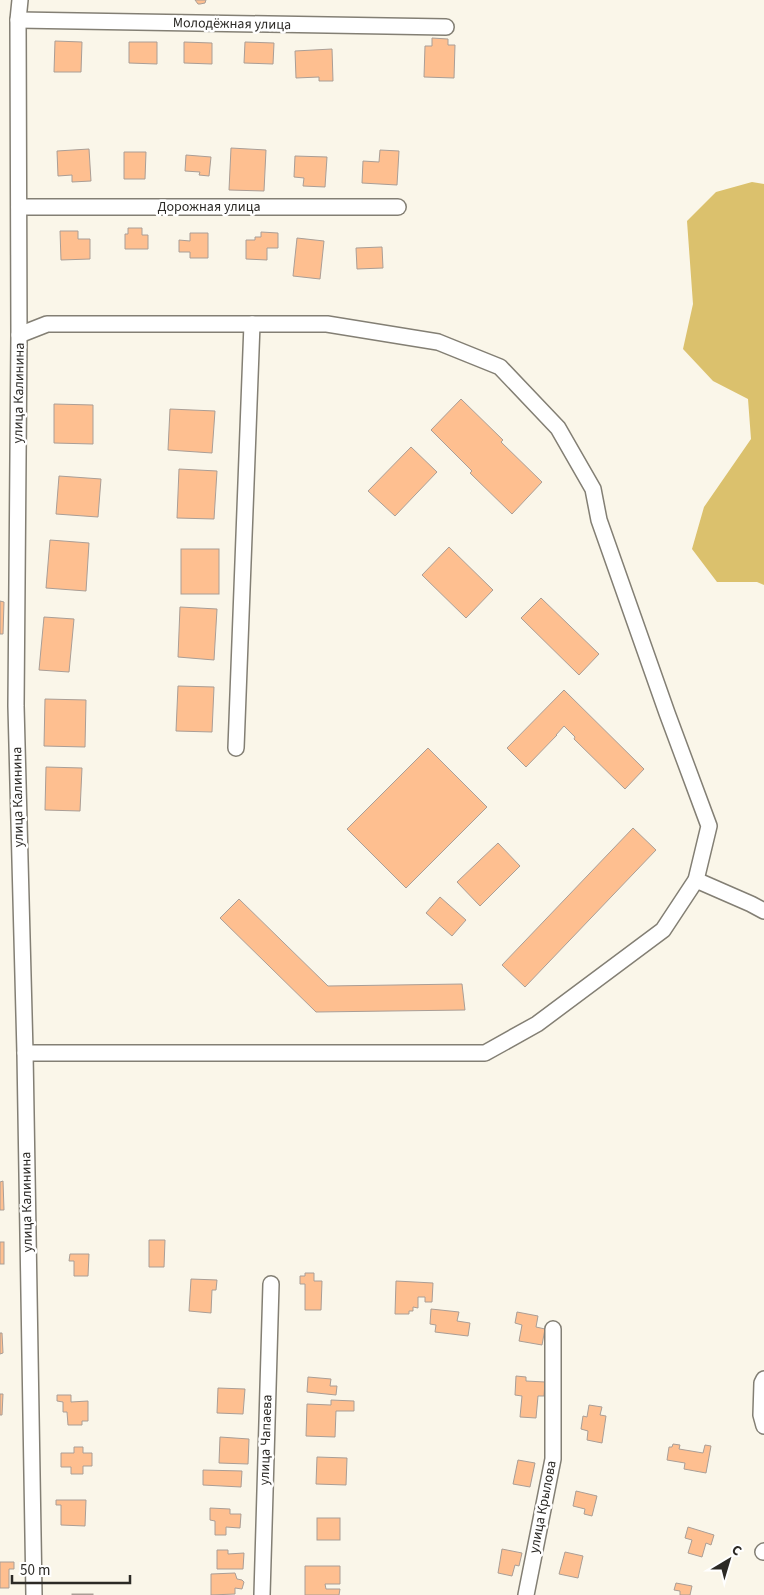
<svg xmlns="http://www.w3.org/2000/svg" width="764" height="1595" font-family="'Source Sans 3',sans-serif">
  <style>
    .green { fill: #dbc16d }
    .building { fill: #febf90; stroke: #aa9e96 }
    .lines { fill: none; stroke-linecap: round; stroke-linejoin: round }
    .street-casing { stroke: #837f74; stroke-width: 18 }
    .street { stroke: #fff; stroke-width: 15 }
    .labels { text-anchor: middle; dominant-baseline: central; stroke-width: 5; stroke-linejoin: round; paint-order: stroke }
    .street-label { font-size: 14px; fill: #2c2a26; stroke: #fff }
  </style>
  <rect width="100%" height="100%" fill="#faf6e9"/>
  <polygon class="green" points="752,182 764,184 764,585 757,582 717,582 692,549 704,507 751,439 748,399 713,381 683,349 693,304 687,221 716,192"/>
  <g class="building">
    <polygon points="195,0 206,0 205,3 200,4 198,4"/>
    <polygon points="432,38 448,39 448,45 455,45 454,78 424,77 425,46 432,46"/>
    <polygon points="55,41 82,42 81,72 54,72"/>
    <polygon points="129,42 157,42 157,64 129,63"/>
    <polygon points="184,42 212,43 212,64 184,63"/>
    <polygon points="245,42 274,43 273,64 244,63"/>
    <polygon points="332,49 333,81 319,81 319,77 296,78 295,51"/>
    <polygon points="231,148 266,150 264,191 229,190"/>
    <polygon points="89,149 91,181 72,182 72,175 58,176 57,151"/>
    <polygon points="380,150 399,151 397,185 362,183 363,161 379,162"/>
    <polygon points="124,152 146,152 145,179 124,179"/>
    <polygon points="186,155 211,157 209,176 199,175 200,172 185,171"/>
    <polygon points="295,156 327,157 325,187 303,186 304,178 294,177"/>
    <polygon points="128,228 142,228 142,235 148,235 148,249 125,249 125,234 128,234"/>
    <polygon points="60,231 78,231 78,239 90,239 90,259 61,260"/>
    <polygon points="261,232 278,233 278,248 267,248 267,260 246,259 246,240 255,240 255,237 261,237"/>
    <polygon points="190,233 208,233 208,258 190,258 190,252 179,252 179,240 190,241"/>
    <polygon points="297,238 324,241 320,279 293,276"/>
    <polygon points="382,247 383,268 357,269 356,248"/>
    <polygon points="461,399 503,440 501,442 542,482 512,514 470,473 472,471 431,430"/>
    <polygon points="54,404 93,405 93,444 54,443"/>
    <polygon points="170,409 215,411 212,453 168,450"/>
    <polygon points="411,447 437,472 395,516 368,491"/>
    <polygon points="179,469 217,471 214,519 177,518"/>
    <polygon points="59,476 101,479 98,517 56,514"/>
    <polygon points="50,540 89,543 86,591 46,588"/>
    <polygon points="449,547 493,590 466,618 422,575"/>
    <rect x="181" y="549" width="38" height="45"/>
    <polygon points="541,598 599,654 579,675 521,618"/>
    <polygon points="0,601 4,602 3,634 0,634"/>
    <polygon points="180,607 217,609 214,660 178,657"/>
    <polygon points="44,617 74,619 69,672 39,670"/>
    <polygon points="178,686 214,687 212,732 176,731"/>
    <polygon points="564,690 644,769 625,789 574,739 575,737 564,726 556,735 557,735 526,767 507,748"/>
    <polygon points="45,699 86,700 85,747 44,746"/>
    <polygon points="428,748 487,807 406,888 347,829"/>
    <polygon points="46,767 82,768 80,811 45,810"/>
    <polygon points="633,828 656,850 525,987 502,965"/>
    <polygon points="498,843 520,866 480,906 457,882"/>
    <polygon points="440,897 466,920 452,936 426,913"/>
    <polygon points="239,899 328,986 462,984 465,1010 316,1012 220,918"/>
    <polygon points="3,1181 4,1210 0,1210 0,1182"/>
    <polygon points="149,1240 165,1240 164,1267 149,1267"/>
    <rect x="0" y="1242" width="4" height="22"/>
    <polygon points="70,1254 89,1254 88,1276 74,1276 74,1261 69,1261"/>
    <polygon points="305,1273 314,1273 314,1281 322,1281 321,1310 305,1310 305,1284 300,1284 300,1276 305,1276"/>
    <polygon points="191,1279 217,1280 216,1290 212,1290 211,1313 189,1311"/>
    <polygon points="396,1281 433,1283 432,1302 425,1302 425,1297 418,1297 418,1308 413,1307 413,1311 409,1311 409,1314 395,1314"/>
    <polygon points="431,1309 459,1312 457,1321 470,1323 468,1336 435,1332 436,1325 430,1324"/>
    <polygon points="517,1312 538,1316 536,1327 545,1329 542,1345 519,1341 522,1325 515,1323"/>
    <polygon points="0,1333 2,1333 3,1353 0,1354"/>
    <polygon points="516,1376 526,1377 526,1381 545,1382 544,1396 538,1396 536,1418 520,1417 522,1396 515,1395"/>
    <polygon points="308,1377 331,1379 330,1386 337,1386 336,1395 307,1392"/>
    <polygon points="218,1388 245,1389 243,1414 217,1413"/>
    <polygon points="0,1394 3,1394 2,1415 0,1415"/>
    <polygon points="57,1395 71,1395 71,1402 88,1401 88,1421 82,1421 82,1425 68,1425 67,1412 63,1412 63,1402 57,1401"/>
    <polygon points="331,1400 354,1401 354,1411 336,1411 335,1437 306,1436 307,1404 331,1405"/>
    <polygon points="589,1405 602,1407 600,1415 606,1416 602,1443 587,1440 588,1431 581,1429 583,1416 587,1417"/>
    <polygon points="220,1437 249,1439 248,1464 219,1463"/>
    <polygon points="673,1444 680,1445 679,1449 703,1453 705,1445 711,1446 706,1473 684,1469 685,1463 667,1460 669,1447 672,1447"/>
    <polygon points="74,1447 83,1447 83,1453 92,1453 92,1466 83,1466 83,1474 71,1474 71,1467 61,1467 61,1453 74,1453"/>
    <polygon points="317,1457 347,1458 346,1485 316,1484"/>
    <polygon points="518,1460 535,1463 530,1487 513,1484"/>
    <polygon points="203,1470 242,1471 241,1487 203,1485"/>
    <polygon points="576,1491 597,1496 592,1516 584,1514 585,1509 573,1506"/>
    <polygon points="56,1500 86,1500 85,1526 61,1525 61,1505 56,1505"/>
    <polygon points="210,1508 230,1509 230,1514 241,1514 240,1528 226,1527 226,1535 215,1535 215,1521 210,1520"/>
    <rect x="317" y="1518" width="23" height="22"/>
    <polygon points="688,1527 714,1535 711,1545 706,1543 702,1557 688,1553 692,1540 685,1538"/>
    <polygon points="502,1549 522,1553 519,1566 515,1565 512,1576 498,1573"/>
    <polygon points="217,1550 228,1550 228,1554 244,1553 243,1569 217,1569"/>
    <polygon points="565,1552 583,1556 578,1578 559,1574"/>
    <polygon points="0,1562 14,1562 14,1569 9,1569 9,1588 0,1588"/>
    <polygon points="305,1566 340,1566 340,1584 325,1584 326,1589 340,1589 339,1595 305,1595"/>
    <polygon points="235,1573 237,1579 242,1580 244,1582 242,1589 235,1588 235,1594 211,1595 211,1574"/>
    <polygon points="676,1583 692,1586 690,1595 680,1595 680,1591 674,1590"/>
    <rect x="72" y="1594" width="21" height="1"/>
  </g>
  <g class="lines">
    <defs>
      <g id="street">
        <polyline points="20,0 18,20 19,335 16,706 25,1053 34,1595"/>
        <polyline points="18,20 446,27"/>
        <polyline points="19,207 398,207"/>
        <polyline points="19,335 47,324 327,324 438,342 500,367 558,428 593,489 599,520 667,713 709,826 696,880 663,930 537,1024 485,1053 25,1053"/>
        <polyline points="236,748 252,324"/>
        <polyline points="696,880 751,904 764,911"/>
        <polyline points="764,1379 762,1383 761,1415 764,1426"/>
        <polyline points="763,1552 764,1551"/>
        <polyline points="262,1595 271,1284"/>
        <polyline points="526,1595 553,1459 553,1329"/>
      </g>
    </defs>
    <use href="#street" class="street-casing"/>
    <use href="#street" class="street"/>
  </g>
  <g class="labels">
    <g class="street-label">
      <text transform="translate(232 24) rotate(1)">Молодёжная улица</text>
      <text x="209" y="207">Дорожная улица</text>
      <text transform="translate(19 393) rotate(-89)">улица Калинина</text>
      <text transform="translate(18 797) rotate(-91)">улица Калинина</text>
      <text transform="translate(27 1202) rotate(-91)">улица Калинина</text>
      <text transform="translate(266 1440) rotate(-88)">улица Чапаева</text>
      <text transform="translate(543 1507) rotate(-79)">улица Крылова</text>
    </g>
  </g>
  <g transform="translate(729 1560) rotate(38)" stroke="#ffffff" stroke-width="4" paint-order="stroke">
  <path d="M0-4L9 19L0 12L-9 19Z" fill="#2c2a26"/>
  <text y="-8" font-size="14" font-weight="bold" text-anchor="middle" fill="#2c2a26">С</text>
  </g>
  <path d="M12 1575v8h118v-8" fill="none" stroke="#2c2a26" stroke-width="2.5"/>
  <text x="20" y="1575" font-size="15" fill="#2c2a26" stroke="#ffffff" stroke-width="4" paint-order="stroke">50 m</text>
</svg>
